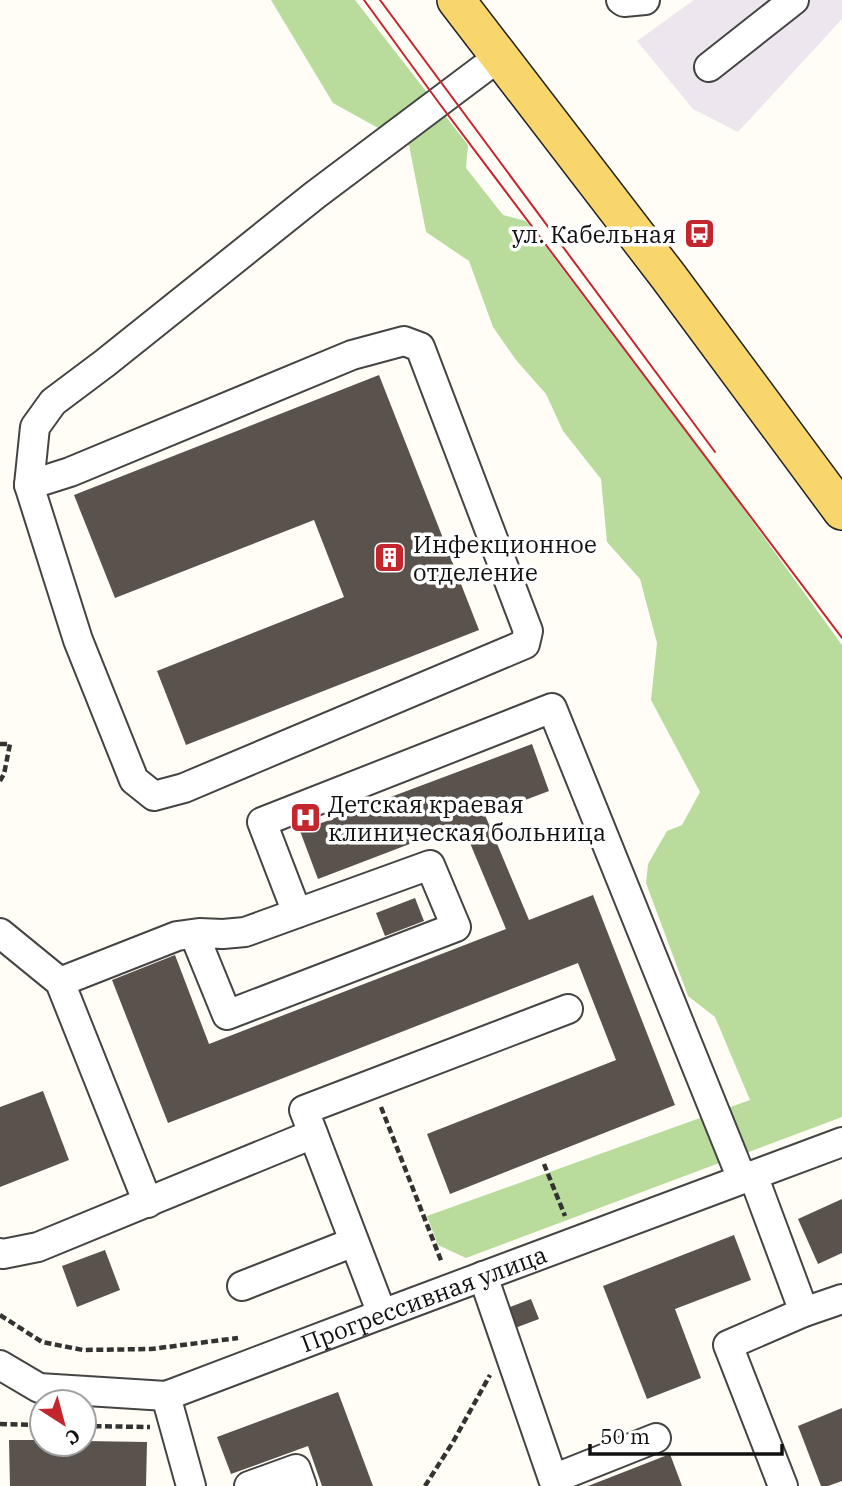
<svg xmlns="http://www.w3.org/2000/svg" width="842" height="1486" font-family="'IBM Plex Serif',serif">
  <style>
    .industrial { fill: #eee6ef }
    .forest { fill: #b9dc9c }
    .building { fill: #5a524d }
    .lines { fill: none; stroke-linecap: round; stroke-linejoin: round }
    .minor-casing { stroke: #444; stroke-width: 32 }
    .major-casing { stroke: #222; stroke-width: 40 }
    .path { stroke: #333; stroke-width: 4.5; stroke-dasharray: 7 3.5; stroke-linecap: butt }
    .minor { stroke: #fff; stroke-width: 28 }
    .major { stroke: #f9d66b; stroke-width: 37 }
    .tram { stroke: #c4262e; stroke-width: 2 }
    .labels { text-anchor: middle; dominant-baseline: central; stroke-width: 7; stroke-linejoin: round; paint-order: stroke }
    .poi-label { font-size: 24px; fill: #111; stroke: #fff; text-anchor: start }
    .street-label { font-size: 24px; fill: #111; stroke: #fff }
  </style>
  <rect width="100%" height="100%" fill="#fffdf5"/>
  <polygon class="industrial" points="694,0 842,0 842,19 738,132 693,109 637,41"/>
  <polygon class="forest" points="271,0 355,0 468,145 466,168 503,215 526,221 721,478 842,645 842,1117 466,1258 438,1245 427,1216 750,1100 715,1017 688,996 646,883 648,864 667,831 682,825 700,792 651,700 657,643 640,579 607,542 601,479 563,431 546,394 516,360 493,327 469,261 426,232 409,145 333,103"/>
  <g class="building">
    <polygon points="379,375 479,630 186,745 157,671 344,597 314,520 115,598 74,495"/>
    <polygon points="532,744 549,791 485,815 529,920 593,895 675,1105 450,1194 427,1134 616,1060 578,963 168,1123 112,980 175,955 209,1044 506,929 462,824 318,879 300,831"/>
    <polygon points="415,898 424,921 385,936 376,913"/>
    <polygon points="43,1091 69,1160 0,1187 0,1107"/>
    <polygon points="842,1199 842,1253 818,1264 798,1219"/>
    <polygon points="734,1235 751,1280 675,1309 701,1378 647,1399 603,1286"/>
    <polygon points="105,1250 120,1290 77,1307 62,1266"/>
    <polygon points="531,1299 539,1319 515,1328 507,1308"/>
    <polygon points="338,1392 373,1486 322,1486 308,1446 231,1474 217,1437"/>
    <polygon points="842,1408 842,1481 828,1486 821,1486 798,1426"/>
    <polygon points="9,1440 42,1440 42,1444 84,1444 84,1441 147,1442 146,1486 10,1486"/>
    <polygon points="670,1454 682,1486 588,1486"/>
  </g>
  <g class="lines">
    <defs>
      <g id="minor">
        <polyline points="621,0 624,2 645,0"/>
        <polyline points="709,67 794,0"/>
        <polygon points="404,341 420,347 528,631 525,644 184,788 154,796 134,780 78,640 29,485 70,472 352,355"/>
        <polyline points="29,485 35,427 53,402 105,363 315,195 500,56"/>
        <polyline points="297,913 262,822 552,708 742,1179"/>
        <polyline points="0,933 60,982 148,1203"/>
        <polyline points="60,982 177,936 199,933 223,934 245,932 430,865 456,927 227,1015 194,934"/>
        <polyline points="753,1175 804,1312"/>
        <polyline points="0,1253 3,1254 38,1247 313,1134"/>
        <polyline points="483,1276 553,1479 656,1438"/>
        <polyline points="242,1286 354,1242"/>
        <polyline points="382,1314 304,1110 568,1009"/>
        <path id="s1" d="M 0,1365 L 39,1388 L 166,1396 L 382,1314 L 842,1142"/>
        <polyline points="166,1396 191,1486"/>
        <polyline points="249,1486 296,1469 302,1486"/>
        <polyline points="783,1486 728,1345 804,1312 842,1299"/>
      </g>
      <polyline id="major" points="456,0 668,276 842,511"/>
    </defs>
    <use href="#minor" class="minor-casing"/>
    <use href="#major" class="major-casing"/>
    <g class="path">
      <polyline points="0,744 10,744 4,774 0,781"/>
      <polyline points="381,1107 442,1263"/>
      <polyline points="544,1164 565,1216"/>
      <polyline points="0,1315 42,1342 83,1350 151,1349 238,1338"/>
      <polyline points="0,1424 42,1425"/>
      <polyline points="84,1426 150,1427"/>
      <polyline points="425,1486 453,1442 490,1375"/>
    </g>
    <use href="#minor" class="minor"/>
    <use href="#major" class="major"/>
    <g class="tram">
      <polyline points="364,0 439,103 842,638"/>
      <polyline points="380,0 715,452"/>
    </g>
  </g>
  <defs>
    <symbol id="bus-square" viewBox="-11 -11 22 22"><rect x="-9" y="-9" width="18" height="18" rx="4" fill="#c4262e" stroke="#fff"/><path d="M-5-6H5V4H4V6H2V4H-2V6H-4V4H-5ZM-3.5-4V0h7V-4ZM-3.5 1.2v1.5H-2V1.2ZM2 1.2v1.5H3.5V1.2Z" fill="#fff"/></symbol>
    <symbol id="building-square" viewBox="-11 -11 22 22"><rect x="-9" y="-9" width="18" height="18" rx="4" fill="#c4262e" stroke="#fff"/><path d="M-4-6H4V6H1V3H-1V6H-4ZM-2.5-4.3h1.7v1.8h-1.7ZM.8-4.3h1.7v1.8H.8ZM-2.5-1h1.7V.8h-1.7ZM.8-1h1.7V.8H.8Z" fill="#fff"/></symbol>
    <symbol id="hospital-square" viewBox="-11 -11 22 22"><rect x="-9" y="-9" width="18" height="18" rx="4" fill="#c4262e" stroke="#fff"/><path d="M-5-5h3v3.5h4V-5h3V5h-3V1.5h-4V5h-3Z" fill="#fff"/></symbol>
  </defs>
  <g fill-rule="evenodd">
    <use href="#bus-square" x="682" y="216" width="35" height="35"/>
    <use href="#building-square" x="372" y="540" width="35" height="35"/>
    <use href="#hospital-square" x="288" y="800" width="35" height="35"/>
  </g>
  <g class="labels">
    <g class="poi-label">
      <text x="676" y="234" text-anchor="end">ул. Кабельная</text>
      <text x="413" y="544">Инфекционное<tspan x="413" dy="28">отделение</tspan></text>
      <text x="328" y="804">Детская краевая<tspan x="328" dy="28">клиническая больница</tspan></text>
    </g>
    <g class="street-label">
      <text stroke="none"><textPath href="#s1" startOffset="448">Прогрессивная улица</textPath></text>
    </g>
  </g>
  <g transform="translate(63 1423) rotate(144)"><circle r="33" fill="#ffffff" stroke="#a0a0a0" stroke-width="2"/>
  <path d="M0-5L12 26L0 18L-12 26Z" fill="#c4262e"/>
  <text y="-10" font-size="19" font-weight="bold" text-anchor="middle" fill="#111111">С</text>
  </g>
  <path d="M590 1444v10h192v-10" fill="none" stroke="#111111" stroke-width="3.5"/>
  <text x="600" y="1444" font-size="21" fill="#111111" stroke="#ffffff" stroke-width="5" paint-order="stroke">50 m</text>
</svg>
